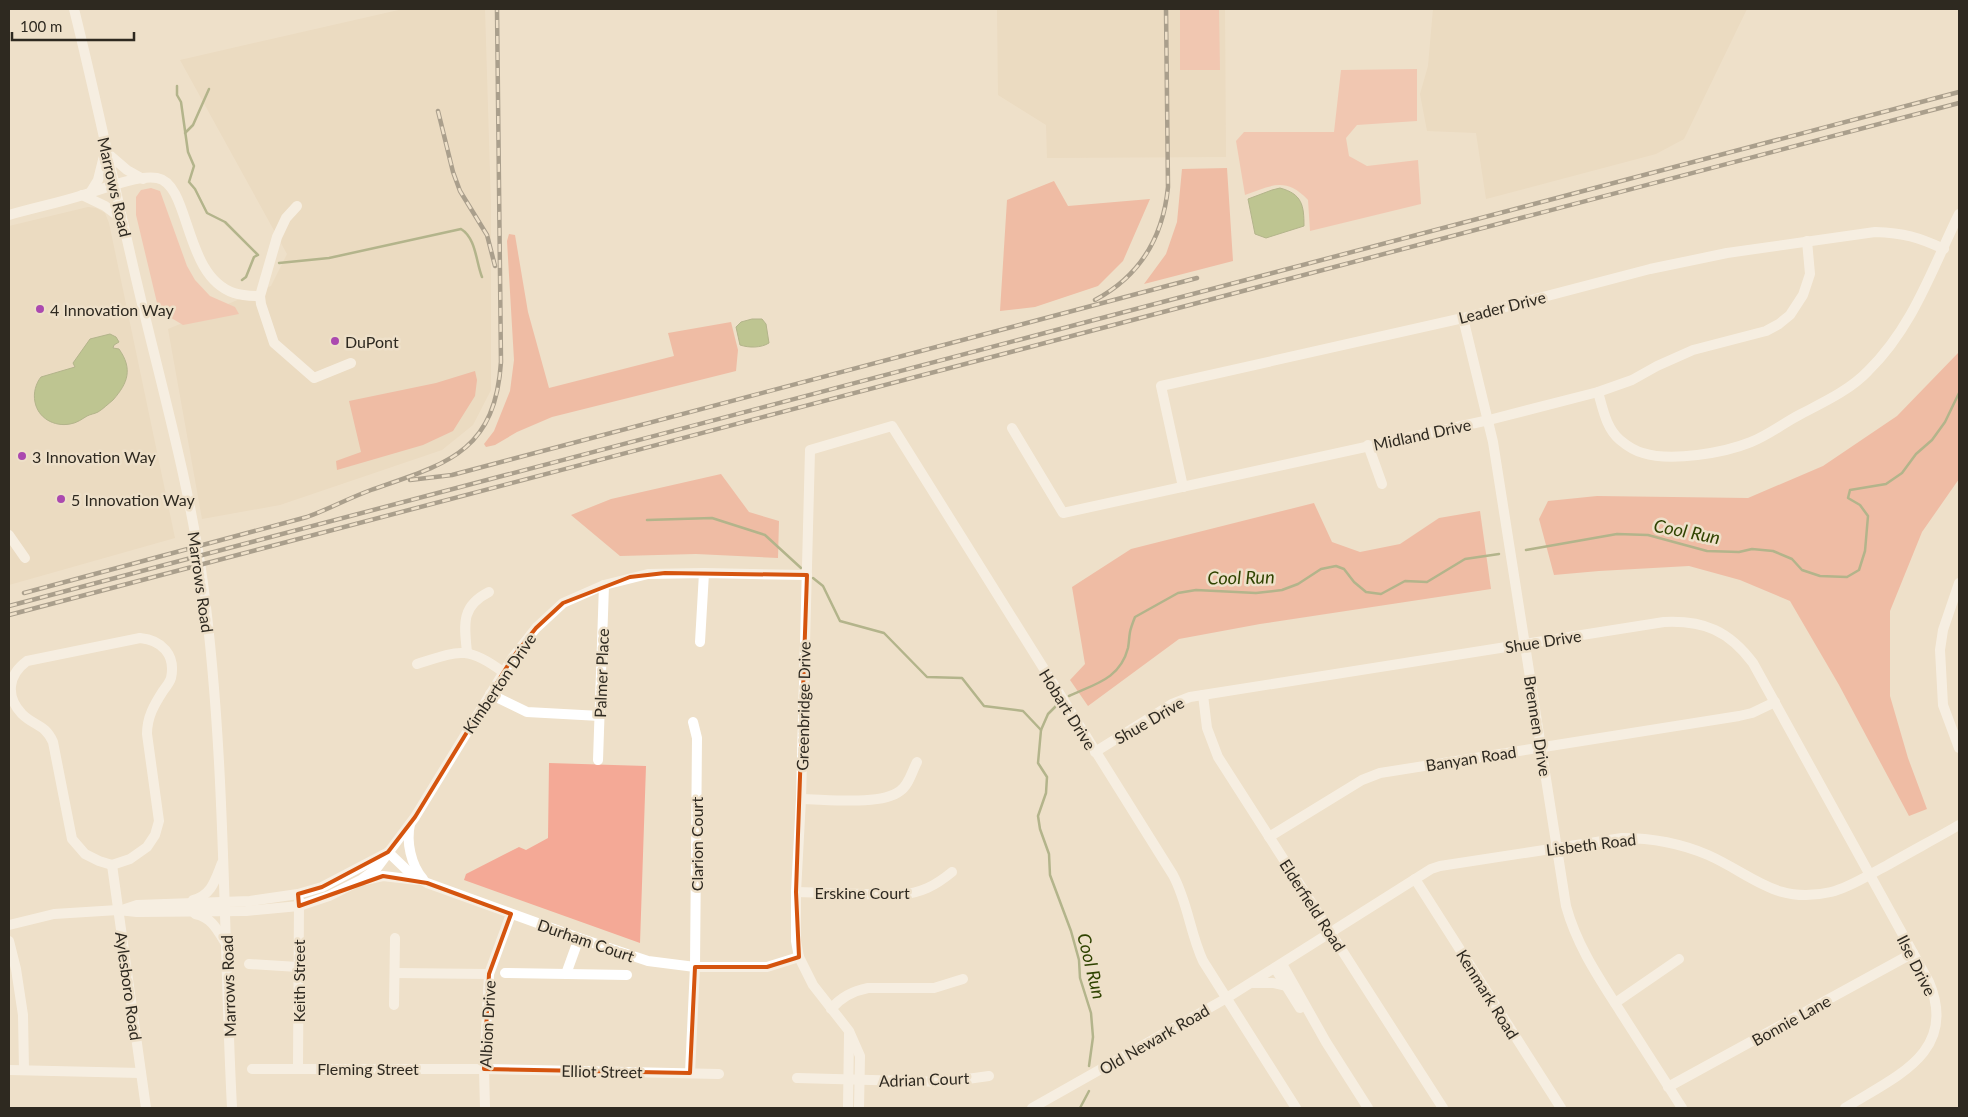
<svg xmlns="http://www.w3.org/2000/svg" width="1968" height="1117" font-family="Lato,sans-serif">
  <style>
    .built { fill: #e6d4b8 }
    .green { fill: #f4a996 }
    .forest { fill: #ef9079 }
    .water { fill: #84a44e; stroke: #6a7f40 }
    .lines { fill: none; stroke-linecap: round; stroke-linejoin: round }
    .stream { stroke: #6a7f40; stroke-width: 2.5 }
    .minor { stroke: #fff; stroke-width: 10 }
    .rail-casing { stroke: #575044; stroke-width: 4.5 }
    .rail { stroke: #eee0c9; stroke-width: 2.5; stroke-dasharray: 8; stroke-linecap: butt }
    .marked { fill: none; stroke: #d5540e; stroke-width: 4; stroke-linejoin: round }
    .poi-dot { fill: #ab49af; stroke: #eee0c9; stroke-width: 2 }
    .labels { text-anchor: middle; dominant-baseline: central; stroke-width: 5; stroke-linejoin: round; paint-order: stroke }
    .street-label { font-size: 16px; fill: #2e2920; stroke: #eee0c9 }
    .poi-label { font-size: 16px; fill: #2e2920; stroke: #eee0c9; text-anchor: start }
    .water-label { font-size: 18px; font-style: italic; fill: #2f4300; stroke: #eee0c9 }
  </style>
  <rect width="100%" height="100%" fill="#eee0c9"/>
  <g class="built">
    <polygon points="403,9 485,9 491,207 491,390 473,425 442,450 280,505 202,519 168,329 271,286 287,254 180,60"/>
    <polygon points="997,9 1225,9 1226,157 1047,158 1046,125 998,95"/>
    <polygon points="1433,9 1747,9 1684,139 1656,154 1486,199 1476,133 1427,131 1420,94 1428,66"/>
    <polygon points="88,207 96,208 105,213 109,223 175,538 9,585 9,226"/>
  </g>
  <g class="green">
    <polygon points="1180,9 1219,9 1220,70 1180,70"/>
    <path d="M 1417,69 L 1417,121 L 1357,125 L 1346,138 L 1349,156 L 1367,166 L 1418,160 L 1421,204 L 1310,231 L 1308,200 C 1286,177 1272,185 1245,195 L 1236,141 L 1244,132 L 1334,132 L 1341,70 Z"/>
    <polygon points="151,188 160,191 187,266 195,280 210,296 235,307 239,314 183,325 168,316 158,307 136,215 136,197 141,190"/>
    <polygon points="549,763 646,766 640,943 464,880 466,874 519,847 526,850 548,838"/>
  </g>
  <g class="forest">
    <polygon points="1227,168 1233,261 1144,284 1166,254 1177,222 1182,169"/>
    <polygon points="1054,181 1068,206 1150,199 1123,261 1098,286 1035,307 1000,311 1007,200"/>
    <polygon points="509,234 515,235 528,312 549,388 674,356 668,333 731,322 738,350 736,371 552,417 517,432 495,445 486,447 484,444 494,431 510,391 514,360 507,241"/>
    <polygon points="1959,352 1959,479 1922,532 1890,611 1890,696 1908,758 1927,809 1909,816 1839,685 1790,601 1740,580 1689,566 1599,571 1554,575 1539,519 1548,501 1597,496 1748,498 1823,466 1897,416"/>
    <polygon points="475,371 477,380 475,396 453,431 423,445 337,470 336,461 361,452 349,401 436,383"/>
    <polygon points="721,474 749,512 779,521 778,558 696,554 620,556 571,515 611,499"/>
    <polygon points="1314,503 1332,542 1360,552 1400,544 1439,518 1480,511 1491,589 1260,624 1179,639 1088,706 1070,680 1085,664 1072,587 1131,549"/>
  </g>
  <g class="water">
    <path d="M 1280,188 C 1302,194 1304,205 1304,226 L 1266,238 L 1255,234 L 1248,199 L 1272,190 Z"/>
    <path d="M 752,319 L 762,319 L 766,324 L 769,343 C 761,348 749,348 740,345 L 736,327 L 741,322 Z"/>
    <path d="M 110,334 L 116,337 L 119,342 L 114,345 L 113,348 L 119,349 C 133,369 128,383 113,400 C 108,404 103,409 98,412 C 94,414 91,414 87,416 C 82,419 77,423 70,424 C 54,427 38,418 35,402 C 33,393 36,383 41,377 L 75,367 L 73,363 L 90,339 Z"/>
  </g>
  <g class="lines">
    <g class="stream">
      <polyline points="177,86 177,95 181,102 188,152 194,166 189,182 195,189 207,213 225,222 258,255 254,257 246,277 242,280"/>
      <polyline points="185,133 193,125 209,89"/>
      <path d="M 279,263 L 329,258 L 461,229 C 476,238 476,262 482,277"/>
      <polyline points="647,520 712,518 765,535 801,568"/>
      <polyline points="1526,550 1617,534 1648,535 1707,551 1739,552 1752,549 1773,551 1792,559 1802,570 1820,576 1847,577 1859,570 1865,551 1868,516 1860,505 1848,498 1850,490 1886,484 1902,473 1916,454 1932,440 1945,422 1959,393"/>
      <polyline points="813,578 823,586 840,621 884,633 927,677 962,678 984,706 1023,711 1041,730"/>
      <path d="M 1069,696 C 1095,684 1120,679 1128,648 C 1129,643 1129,638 1130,632 C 1131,627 1133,622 1135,617 L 1178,593 L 1196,590 L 1256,593 L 1282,590 L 1298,584 L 1321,569 L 1336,566 L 1344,569 L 1354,582 L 1366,592 L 1381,594 L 1405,581 L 1427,582 L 1465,559 L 1499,554"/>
      <polyline points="1056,706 1048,714 1041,730 1038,763 1047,777 1046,793 1038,816 1040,829 1049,854 1050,875 1071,931 1079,960 1080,978 1091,1013 1093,1037 1089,1066"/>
      <polyline points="1080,1108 1089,1091"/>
    </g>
    <g class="minor">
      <path d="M 74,9 C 97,101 116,195 138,287 C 161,385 189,482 203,583 C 226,757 223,933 232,1108"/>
      <polyline points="106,152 127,170 143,179"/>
      <polyline points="90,193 98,180 105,152"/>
      <polyline points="82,195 105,206 122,219"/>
      <polyline points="297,206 286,218 277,237 260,296 261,304 274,343 314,378 351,363"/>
      <path d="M 9,215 C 33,208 58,203 83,195 C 103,189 136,175 157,178 C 191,184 183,276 234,293 C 243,296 251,296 260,296"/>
      <path d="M 1463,318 L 1493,442 L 1566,906 C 1577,946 1599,978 1620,1011 C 1641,1044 1662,1076 1682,1108"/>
      <path d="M 1598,392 C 1603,409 1606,428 1620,440 C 1626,445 1635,451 1643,453 C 1671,462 1724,453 1751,442 C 1769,435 1785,422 1801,414 C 1824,402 1850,390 1868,371 C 1913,327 1932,269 1959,214"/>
      <polyline points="1012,428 1063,513 1489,420 1598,392 1632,380 1657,366 1693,350 1766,331 1779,324 1790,315 1803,295 1810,274 1807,241"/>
      <polyline points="1368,445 1382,484"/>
      <path d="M 1183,487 L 1161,386 L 1463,318 L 1650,269 L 1727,253 L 1875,232 C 1904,233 1918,237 1944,249"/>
      <polyline points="9,535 25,558"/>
      <polyline points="1959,583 1943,630 1940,650 1943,705 1959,748"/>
      <path d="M 140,638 C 162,640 176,655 171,678 C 170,682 166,687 163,691 C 154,705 147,717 147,734 L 159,821 L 155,835 L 147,847 L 130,859 L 112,865 L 99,861 L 85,854 L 72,839 L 53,742 C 45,724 34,726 22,714 C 5,696 8,675 27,661 Z"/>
      <polyline points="700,642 704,573"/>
      <path d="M 467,652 C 464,624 461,606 489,592"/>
      <path d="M 417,664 C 458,651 467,645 503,672"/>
      <polyline points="490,694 527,712 600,716"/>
      <polyline points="1203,695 1207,728 1218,757 1443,1108"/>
      <path d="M 1095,752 L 1172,704 L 1190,697 L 1664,622 C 1704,620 1729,631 1753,663 L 1929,982 C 1959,1053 1894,1077 1845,1108"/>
      <polyline points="598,760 604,585"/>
      <path d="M 801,799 C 825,799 881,806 900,791 C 909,785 912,771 917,762"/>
      <path d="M 410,824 C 406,842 411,865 423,879"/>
      <polyline points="1269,837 1362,780 1380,773 1739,716 1752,713 1775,702"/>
      <polyline points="388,852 411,874 427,883 579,938 648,961 695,967 767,967 799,957"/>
      <polyline points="112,865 146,1108"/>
      <polyline points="1415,879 1561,1108"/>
      <polyline points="365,880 383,876 417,880"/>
      <path d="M 796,892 L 899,895 C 921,893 935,886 952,872"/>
      <path d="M 193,900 C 212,895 215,880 222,863"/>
      <polyline points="125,909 137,905 250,901 298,894 322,887 385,854"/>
      <path d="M 195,914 C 212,917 218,931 226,944"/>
      <polyline points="9,925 54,914 118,910 137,912 246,911 299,906 329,896 361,880 376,869 415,817 513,657 536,628 563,603 604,585 648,574 704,573 807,575"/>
      <polyline points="9,941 16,969 23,1015 24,1070"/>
      <polyline points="249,964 298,967"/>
      <polyline points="1282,964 1326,1042 1368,1108"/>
      <polyline points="1275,968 1300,1008"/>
      <polyline points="395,973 489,974"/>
      <polyline points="505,973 627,975"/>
      <polyline points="566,974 579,938"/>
      <polyline points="1253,983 1273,983 1286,986"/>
      <polyline points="1615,1003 1679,959"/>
      <polyline points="394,1005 395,938"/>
      <path d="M 831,1009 C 841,997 852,991 868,988 L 934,988 L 963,979"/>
      <polyline points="298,1068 299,900"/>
      <polyline points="252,1069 484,1069 719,1074"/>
      <polyline points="9,1070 141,1073"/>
      <polyline points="690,1073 695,967 697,738 693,722"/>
      <polyline points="797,1078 945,1082 989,1076"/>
      <polyline points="1668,1087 1913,953"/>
      <polyline points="485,1108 484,1069 489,974 511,914"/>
      <polyline points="848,1108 849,1034"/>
      <path d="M 859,1108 L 860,1056 L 849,1031 L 813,985 L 799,957 L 796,941 L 796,892 L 801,799 L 810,450 L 892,426 L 1173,875 C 1188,903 1190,933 1203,961 L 1296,1108"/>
      <path d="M 1032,1108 L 1225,999 L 1431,869 L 1440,866 L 1622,838 C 1652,838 1680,843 1708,855 C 1753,875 1776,905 1831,892 C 1851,887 1868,875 1886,866 C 1910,852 1935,839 1959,825"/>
    </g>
    <defs>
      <g id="rail">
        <polyline points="438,111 453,172 460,191 487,235 495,266"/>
        <path d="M 1095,300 C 1140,276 1163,238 1168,187 L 1166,9"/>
        <polyline points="410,480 452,475 1197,278"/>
        <path d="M 24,593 L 307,517 C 329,509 349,498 371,490 C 446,464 495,453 501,362 L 497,9"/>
        <polyline points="9,606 1959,92"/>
        <polyline points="9,615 1959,103"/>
      </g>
    </defs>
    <use href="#rail" class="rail-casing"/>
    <use href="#rail" class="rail"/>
  </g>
  <path d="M0 0H1968V1117H0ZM 665,573 L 807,575 L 796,892 L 799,957 L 767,967 L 695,967 L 690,1073 L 484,1069 L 489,974 L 511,914 L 427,883 L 383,876 L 299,906 L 298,894 L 322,887 L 388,852 L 415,817 L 513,657 L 536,628 L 563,603 L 630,577 Z" fill="#eee0c9" fill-opacity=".55" fill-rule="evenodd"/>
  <path class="marked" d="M 665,573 L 807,575 L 796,892 L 799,957 L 767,967 L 695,967 L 690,1073 L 484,1069 L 489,974 L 511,914 L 427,883 L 383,876 L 299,906 L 298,894 L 322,887 L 388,852 L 415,817 L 513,657 L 536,628 L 563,603 L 630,577 Z"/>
  <g class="poi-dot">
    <circle cx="40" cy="309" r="5"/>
    <circle cx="335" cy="341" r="5"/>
    <circle cx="22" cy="456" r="5"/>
    <circle cx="61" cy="499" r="5"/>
  </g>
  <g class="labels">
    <g class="street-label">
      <text transform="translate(115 187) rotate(77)">Marrows Road</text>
      <text transform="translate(1502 307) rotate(-14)">Leader Drive</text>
      <text transform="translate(1422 434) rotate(-12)">Midland Drive</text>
      <text transform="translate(201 582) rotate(82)">Marrows Road</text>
      <text transform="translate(1543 641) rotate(-9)">Shue Drive</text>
      <text transform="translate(601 673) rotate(-88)">Palmer Place</text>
      <text transform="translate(499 683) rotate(-56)">Kimberton Drive</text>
      <text transform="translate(803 706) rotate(-89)">Greenbridge Drive</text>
      <text transform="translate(1068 709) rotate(58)">Hobart Drive</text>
      <text transform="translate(1149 720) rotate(-30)">Shue Drive</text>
      <text transform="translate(1538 726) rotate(81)">Brennen Drive</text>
      <text transform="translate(1471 758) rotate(-9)">Banyan Road</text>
      <text transform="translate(696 844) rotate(-90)">Clarion Court</text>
      <text transform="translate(1591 844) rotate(-7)">Lisbeth Road</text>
      <text x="862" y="892">Erskine Court</text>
      <text transform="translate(1313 905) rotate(57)">Elderfield Road</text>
      <text transform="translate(586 940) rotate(19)">Durham Court</text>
      <text transform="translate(1917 965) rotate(63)">Ilse Drive</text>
      <text transform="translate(298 981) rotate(-90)">Keith Street</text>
      <text transform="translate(129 986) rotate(82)">Aylesboro Road</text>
      <text transform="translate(228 986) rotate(-92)">Marrows Road</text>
      <text transform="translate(1488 994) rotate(58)">Kenmark Road</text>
      <text transform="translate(1791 1020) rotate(-29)">Bonnie Lane</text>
      <text transform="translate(487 1024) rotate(-87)">Albion Drive</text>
      <text transform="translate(1154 1039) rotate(-30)">Old Newark Road</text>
      <text x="368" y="1068">Fleming Street</text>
      <text transform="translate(602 1071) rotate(1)">Elliot Street</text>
      <text transform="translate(924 1079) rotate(-2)">Adrian Court</text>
    </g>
    <g class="poi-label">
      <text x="50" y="309">4 Innovation Way</text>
      <text x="345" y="341">DuPont</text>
      <text x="32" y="456">3 Innovation Way</text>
      <text x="71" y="499">5 Innovation Way</text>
    </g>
    <g class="water-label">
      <text transform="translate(1687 531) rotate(11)">Cool Run</text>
      <text transform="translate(1241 577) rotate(-1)">Cool Run</text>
      <text transform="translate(1092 966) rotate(76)">Cool Run</text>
    </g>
  </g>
  <rect width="1968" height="1117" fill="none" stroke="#2e2920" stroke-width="20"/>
  <path d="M12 32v8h122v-8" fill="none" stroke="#2e2920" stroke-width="2.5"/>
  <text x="20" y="32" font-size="15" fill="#2e2920" stroke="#eee0c9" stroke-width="4" paint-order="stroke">100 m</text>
</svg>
